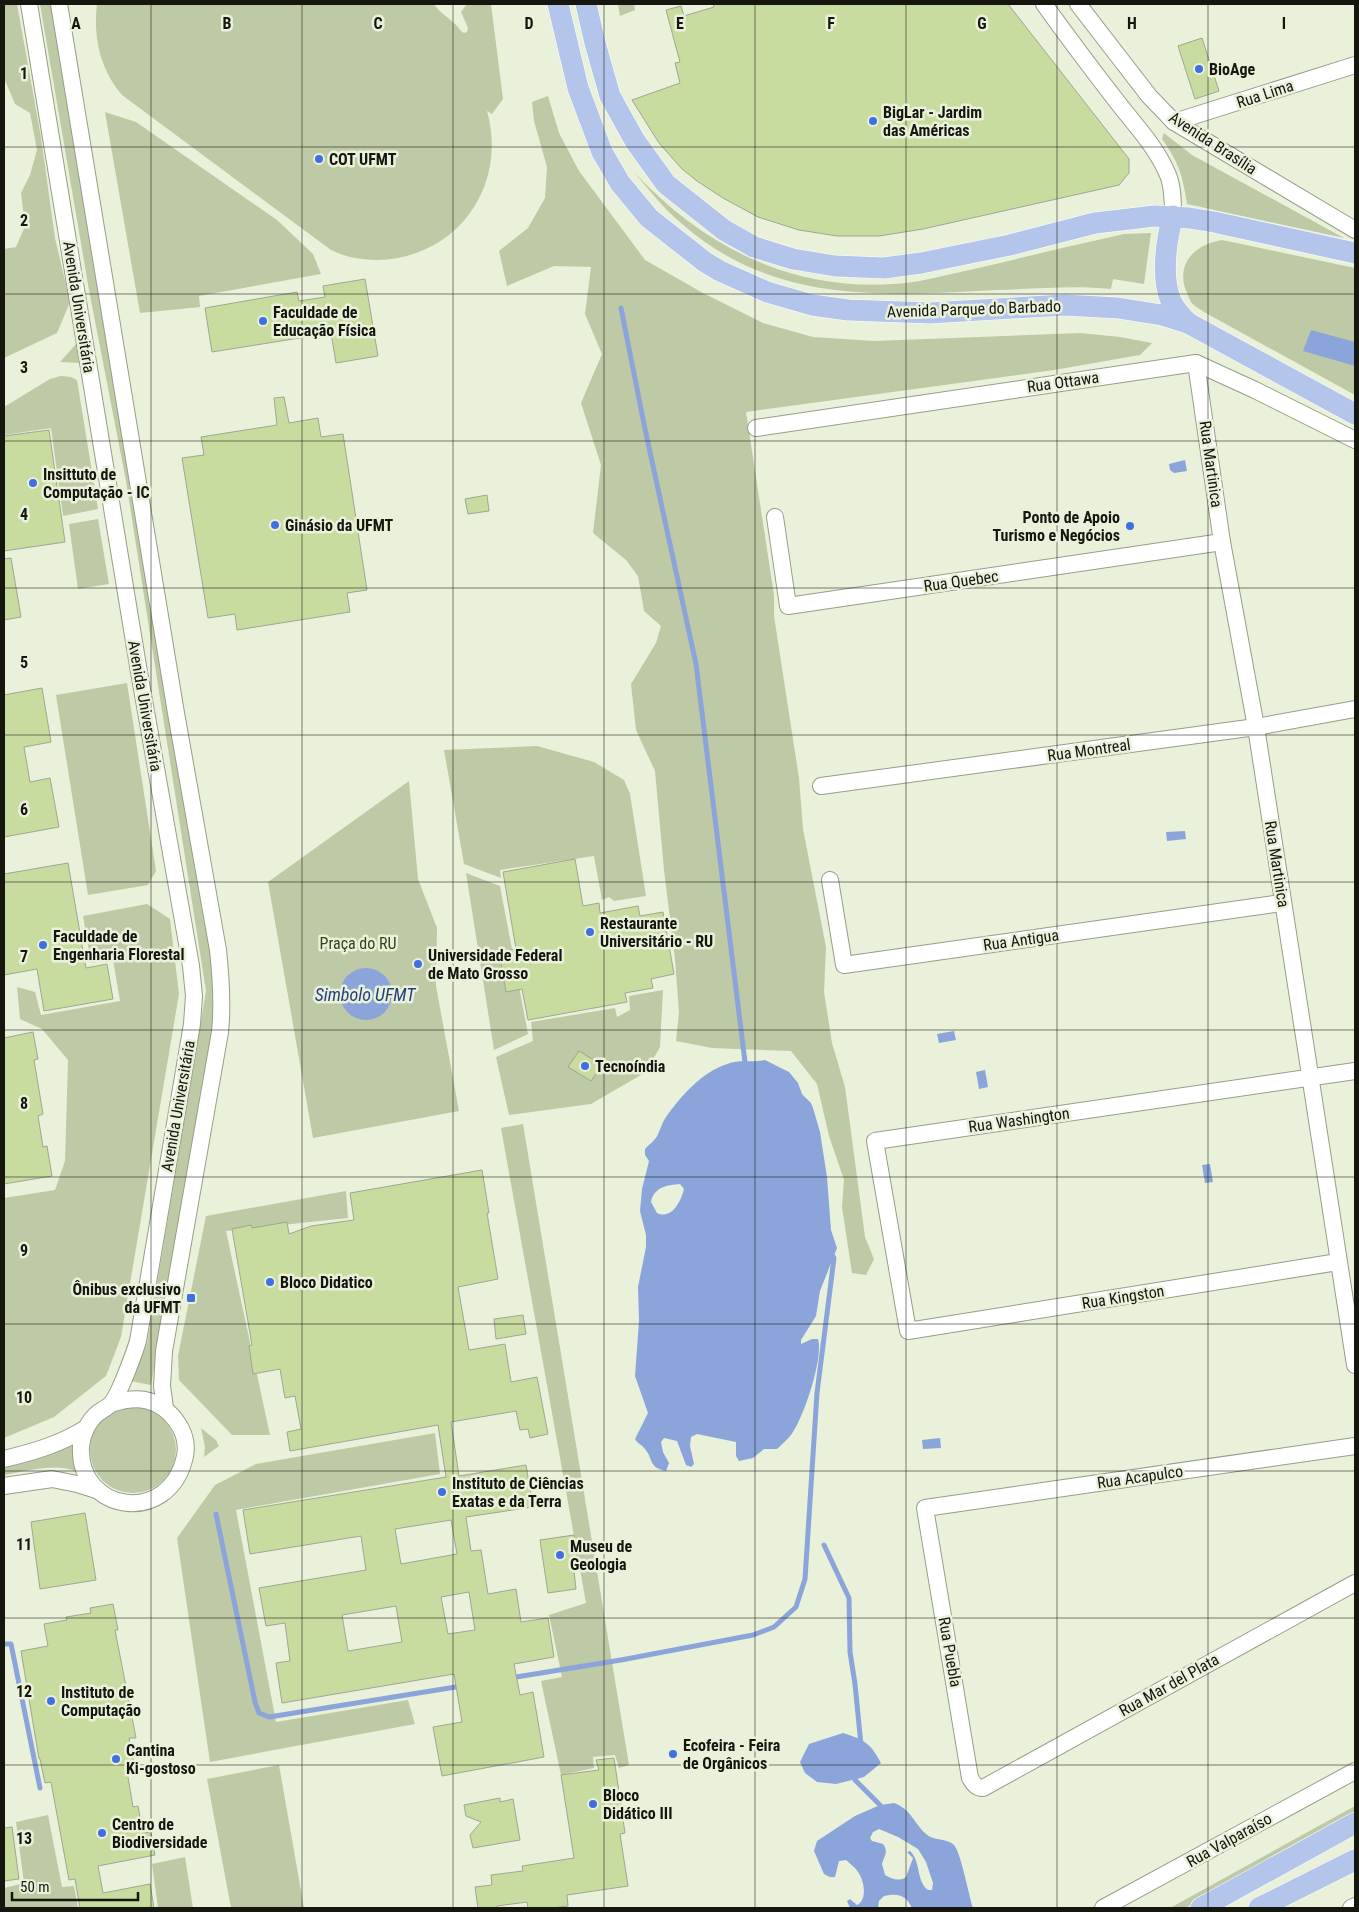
<svg xmlns="http://www.w3.org/2000/svg" width="1359" height="1912" font-family="'Roboto Condensed',sans-serif">
  <style>
    .green { fill: #bdcaa5 }
    .water { fill: #8ba5da; fill-rule: evenodd }
    .lines { fill: none; stroke-linecap: round; stroke-linejoin: round }
    .stream { stroke: #8ba5da; stroke-width: 5 }
    .building { fill: #c8dca0; stroke: #9fa791; fill-rule: evenodd }
    .minor-casing { stroke: #969e88; stroke-width: 18 }
    .major-casing { stroke: #fff; stroke-width: 22 }
    .minor { stroke: #fff; stroke-width: 16 }
    .major { stroke: #b3c5ea; stroke-width: 21 }
    .grid { fill: none; stroke: #15170f; stroke-width: 1; stroke-opacity: 0.55 }
    .poi-dot { fill: #3f6fe0; stroke: #e9f1da; stroke-width: 2 }
    .labels { text-anchor: middle; dominant-baseline: central; stroke-width: 5; stroke-linejoin: round; paint-order: stroke }
    .poi-label { font-size: 16px; font-weight: bold; fill: #15170f; stroke: #e9f1da; text-anchor: start }
    .street-label { font-size: 16px; fill: #15170f; stroke: #e9f1da }
    .park-label { font-size: 16px; fill: #354116; stroke: #e9f1da }
    .water-label { font-size: 18px; font-style: italic; fill: #233f7e; stroke: #e9f1da }
    .grid-label { font-size: 16px; text-anchor: middle; font-weight: bold; fill: #15170f; stroke: #e9f1da; stroke-width: 5; stroke-linejoin: round; paint-order: stroke }
  </style>
  <rect width="100%" height="100%" fill="#e9f1da"/>
  <g class="green">
    <polygon points="4,4 17,4 41,137 55,238 70,302 57,333 4,358 4,249 16,247 25,226 21,193 30,175 37,150 30,113 15,104 4,78"/>
    <polygon points="40,4 53,4 217,972 215,1025 151,1385 130,1381 147,1344 206,991 126,481 89,290"/>
    <path d="M 97,4 L 434,4 C 440,13 448,17 455,24 C 459,27 460,31 464,33 L 467,32 L 468,28 L 461,12 L 467,4 L 491,4 L 503,99 L 492,114 L 487,111 C 506,178 467,245 398,258 C 376,262 351,260 331,250 L 122,95 C 100,69 93,37 97,4 Z"/>
    <polygon points="618,4 634,4 635,10 620,16"/>
    <polygon points="548,96 559,133 579,171 645,260 703,293 763,323 813,337 874,341 1080,333 1120,337 1152,343 1140,355 1054,370 746,412 774,595 774,616 799,778 803,829 826,947 824,992 832,1043 845,1087 865,1237 874,1259 866,1275 852,1273 842,1207 844,1180 829,1136 817,1084 791,1051 712,1048 676,1041 679,1013 675,959 664,870 655,771 636,730 631,684 656,643 661,626 644,611 638,576 626,560 593,533 601,465 581,403 602,354 585,314 591,267 554,266 507,286 499,251 528,228 545,198 547,167 534,121 532,102"/>
    <polygon points="105,112 136,122 277,220 313,254 321,274 199,296 200,307 140,313"/>
    <path d="M 1164,133 L 1192,155 L 1344,238 L 1187,204 C 1183,176 1178,161 1162,139 Z"/>
    <path d="M 635,173 C 704,247 791,291 894,284 C 918,283 941,276 965,271 C 1010,261 1056,249 1102,239 L 1124,234 L 1151,233 L 1144,284 L 1113,279 L 1111,289 C 1073,285 1035,289 997,290 C 882,296 774,305 681,223 C 663,208 649,190 635,173 Z"/>
    <path d="M 1222,240 L 1355,268 L 1355,395 L 1204,312 C 1200,309 1194,306 1191,302 C 1189,299 1187,292 1185,288 C 1177,261 1197,244 1222,240 Z"/>
    <polygon points="77,343 80,363 60,362"/>
    <polygon points="61,376 71,377 77,380 98,509 63,516 51,428 4,435 4,407 50,379"/>
    <polygon points="98,519 109,584 78,589 69,524"/>
    <polygon points="127,683 156,871 148,885 88,895 56,695"/>
    <polygon points="537,746 594,762 624,780 630,794 646,896 614,901 609,897 602,900 594,856 500,870 501,878 464,864 444,750"/>
    <polygon points="409,781 418,879 437,928 436,986 459,1111 313,1138 268,882"/>
    <polygon points="466,873 500,886 528,1034 494,1050"/>
    <polygon points="147,904 170,919 179,994 121,1337 106,1376 54,1417 4,1438 4,1198 55,1190 65,1161 68,1060 42,1029 20,1019 17,987 35,992 41,1015 120,1001 113,960 91,963 83,916"/>
    <polygon points="663,990 660,1047 646,1072 591,1104 509,1115 496,1057 533,1041 531,1022 615,1008 617,1017 630,1010 629,996"/>
    <polygon points="523,1124 629,1765 619,1768 615,1755 593,1757 594,1768 561,1775 541,1681 562,1677 549,1615 586,1603 501,1128"/>
    <polygon points="346,1191 348,1218 226,1231 270,1435 232,1435 179,1380 178,1356 206,1216"/>
    <circle cx="133" cy="1450" r="43"/>
    <polygon points="201,1428 216,1440 219,1446 204,1457 205,1447"/>
    <polygon points="435,1433 440,1474 236,1510 276,1722 408,1700 415,1724 210,1762 177,1538 215,1485 256,1464"/>
    <path d="M 75,1442 L 73,1450 L 78,1472 C 57,1462 26,1471 4,1475 L 4,1464 Z"/>
    <polygon points="279,1765 304,1908 231,1908 207,1779"/>
    <polygon points="1355,1806 1355,1813 1346,1819 1185,1908 1170,1908"/>
    <polygon points="48,1815 62,1887 74,1886 78,1908 4,1908 4,1888 24,1883 16,1822"/>
    <polygon points="185,1857 193,1908 158,1908 152,1864"/>
  </g>
  <g class="water">
    <polygon points="1311,330 1355,342 1355,366 1303,351"/>
    <polygon points="1185,460 1187,471 1174,473 1170,470 1169,464"/>
    <polygon points="1185,831 1186,839 1167,841 1166,832"/>
    <circle cx="366" cy="994" r="26"/>
    <polygon points="954,1031 956,1040 939,1043 937,1034"/>
    <path d="M 765,1060 L 789,1072 L 798,1083 L 802,1094 L 811,1103 L 813,1108 L 820,1132 L 827,1177 L 831,1230 L 837,1248 L 820,1291 L 816,1316 L 801,1340 L 801,1344 L 812,1339 L 818,1339 C 824,1357 803,1420 791,1435 C 787,1440 782,1444 777,1449 L 764,1449 L 753,1458 L 739,1461 L 736,1456 L 736,1442 L 697,1434 L 691,1437 L 690,1446 L 694,1464 L 691,1467 L 686,1465 L 677,1441 L 664,1438 L 661,1442 L 663,1452 L 669,1463 L 666,1471 C 647,1467 654,1458 644,1448 C 641,1444 638,1444 635,1439 L 648,1413 L 635,1376 L 639,1321 L 638,1287 L 646,1247 L 646,1235 L 640,1211 L 642,1189 L 649,1161 L 645,1155 L 645,1149 C 649,1144 656,1140 658,1134 C 661,1128 662,1123 666,1117 C 681,1096 702,1072 727,1064 C 739,1059 752,1063 765,1060 ZM 680,1184 L 684,1189 C 681,1201 672,1220 657,1213 L 651,1202 C 654,1187 667,1185 680,1184 Z"/>
    <polygon points="985,1070 988,1087 979,1089 976,1072"/>
    <polygon points="1210,1164 1213,1182 1205,1183 1202,1165"/>
    <polygon points="940,1438 941,1448 923,1449 922,1440"/>
    <path d="M 843,1733 C 865,1740 870,1743 881,1763 L 864,1777 L 836,1784 L 817,1782 L 805,1773 L 800,1762 L 809,1744 Z"/>
    <path d="M 894,1803 C 912,1810 913,1822 926,1834 C 933,1841 947,1838 954,1845 C 961,1853 969,1896 973,1908 L 912,1908 C 906,1895 898,1893 884,1896 L 879,1901 L 878,1908 L 850,1908 L 847,1901 L 850,1899 L 857,1905 C 868,1900 864,1880 858,1872 C 855,1867 850,1864 846,1860 L 839,1861 L 835,1877 L 830,1877 L 824,1874 L 814,1851 L 817,1841 L 855,1816 L 880,1805 ZM 879,1829 L 898,1837 L 918,1849 L 926,1862 L 933,1883 L 932,1890 L 928,1890 C 916,1881 921,1861 910,1851 L 907,1852 L 913,1858 L 906,1877 C 899,1882 892,1879 885,1875 L 882,1864 C 884,1856 889,1852 883,1844 L 872,1841 L 870,1838 L 873,1832 Z"/>
  </g>
  <g class="lines">
    <g class="stream">
      <polyline points="621,308 645,429 696,664 745,1062 747,1068"/>
      <polyline points="216,1514 255,1702 259,1713 269,1717 462,1686"/>
      <polyline points="824,1545 849,1598 850,1652 855,1684 861,1745"/>
      <polyline points="4,1644 11,1644 40,1788"/>
      <polyline points="510,1678 621,1660 753,1635 774,1627 796,1607 805,1579 817,1393 834,1258 831,1253"/>
      <polyline points="858,1774 855,1780 880,1805 883,1811"/>
    </g>
  </g>
  <g class="building">
    <polygon points="713,4 1008,4 1129,159 1129,173 1119,185 923,229 879,236 837,236 799,230 758,217 723,198 697,181 682,169 659,143 632,100 680,83 675,63 680,62 666,10 681,6 684,16 714,7"/>
    <polygon points="1202,38 1219,91 1195,99 1178,46"/>
    <polygon points="365,279 378,356 336,363 331,333 212,352 205,308 297,292 299,301 325,297 323,286"/>
    <polygon points="284,397 289,423 318,418 321,437 343,434 367,590 347,593 350,612 237,630 235,614 208,618 182,458 204,455 201,437 277,425 274,398"/>
    <polygon points="49,430 65,542 4,551 4,436"/>
    <polygon points="487,495 489,511 468,514 465,499"/>
    <polygon points="11,558 21,617 4,620 4,559"/>
    <polygon points="42,688 51,742 24,747 30,782 50,778 59,827 4,837 4,695"/>
    <polygon points="575,859 583,906 599,903 600,913 638,906 640,916 663,912 674,974 651,979 653,988 625,993 627,1002 528,1020 522,989 506,992 499,952 516,949 503,872"/>
    <polygon points="68,863 86,968 107,964 113,999 44,1011 37,969 4,975 4,874"/>
    <polygon points="33,1032 38,1059 34,1060 43,1114 38,1116 43,1147 47,1146 52,1176 4,1184 4,1038"/>
    <polygon points="579,1051 602,1065 591,1081 568,1067"/>
    <path d="M 482,1170 L 489,1213 L 487,1213 L 498,1279 L 458,1287 L 469,1350 L 505,1344 L 511,1382 L 537,1377 L 548,1434 L 530,1438 L 528,1429 L 520,1430 L 516,1411 L 451,1422 L 459,1476 L 526,1465 L 533,1507 L 466,1517 L 471,1551 L 481,1550 L 488,1594 L 516,1589 L 521,1622 L 548,1618 L 554,1657 L 514,1664 L 520,1695 L 533,1692 L 544,1757 L 442,1776 L 433,1727 L 462,1722 L 454,1674 L 282,1703 L 276,1663 L 290,1661 L 285,1623 L 266,1626 L 259,1588 L 366,1570 L 361,1536 L 250,1554 L 243,1510 L 446,1477 L 438,1425 L 290,1451 L 287,1432 L 301,1429 L 295,1396 L 285,1398 L 280,1369 L 253,1374 L 249,1346 L 252,1345 L 232,1229 L 251,1225 L 252,1228 L 287,1222 L 289,1234 L 311,1226 L 354,1220 L 350,1193 ZM 451,1520 L 457,1554 L 401,1564 L 395,1529 ZM 469,1592 L 475,1630 L 448,1634 L 441,1597 ZM 396,1606 L 402,1642 L 348,1651 L 342,1615 Z"/>
    <polygon points="523,1315 526,1334 496,1339 494,1319"/>
    <polygon points="85,1513 96,1580 40,1589 31,1522"/>
    <polygon points="574,1535 579,1570 574,1571 576,1589 548,1593 540,1540"/>
    <polygon points="113,1604 118,1630 115,1630 136,1738 129,1738 134,1764 126,1765 133,1807 138,1806 143,1833 151,1832 155,1855 98,1866 103,1893 150,1884 154,1908 80,1908 75,1879 69,1880 51,1782 45,1783 40,1759 39,1759 21,1651 48,1646 44,1624 67,1620 66,1617 91,1613 90,1608"/>
    <polygon points="614,1758 625,1833 620,1834 628,1886 567,1895 568,1906 552,1908 528,1908 527,1902 497,1906 497,1908 478,1908 475,1887 492,1885 491,1875 523,1871 522,1866 574,1858 561,1775 599,1770 596,1760"/>
    <polygon points="500,1798 500,1802 513,1799 520,1840 473,1848 470,1835 481,1822 466,1816 464,1805"/>
    <polygon points="12,1827 19,1879 4,1881 4,1828"/>
  </g>
  <g class="lines">
    <defs>
      <g id="minor">
        <path d="M 29,4 L 139,672 L 191,966 L 194,996 L 192,1024 L 138,1341 C 134,1354 119,1395 111,1404 C 108,1407 102,1410 98,1413 C 89,1420 82,1434 81,1446 C 77,1513 170,1527 185,1456 C 190,1431 169,1405 145,1400 C 133,1398 123,1400 111,1404"/>
        <path d="M 59,4 L 176,713 L 218,950 C 221,978 223,1004 220,1032 L 164,1351 L 162,1386 L 165,1408"/>
        <path d="M 1044,4 C 1067,36 1091,68 1115,99 C 1134,124 1156,146 1168,175 C 1173,187 1173,203 1173,216"/>
        <polyline points="1078,4 1149,96 1174,122 1355,230"/>
        <polyline points="1174,122 1355,65"/>
        <polyline points="1196,363 1222,542 1256,727 1355,1365"/>
        <polyline points="756,428 1196,363 1255,390 1355,440"/>
        <polyline points="775,517 788,606 1222,542"/>
        <polyline points="821,786 1256,727 1355,709"/>
        <polyline points="830,880 844,965 1282,903"/>
        <polyline points="1338,1262 908,1331 875,1141 1355,1071"/>
        <path d="M 1355,1446 L 925,1508 L 970,1778 C 974,1784 976,1788 983,1788 L 1355,1583"/>
        <path d="M 4,1459 C 33,1452 61,1444 86,1428"/>
        <polyline points="4,1486 52,1479 77,1484 99,1491"/>
        <polyline points="1103,1908 1355,1771"/>
        <polyline points="1351,1908 1355,1906"/>
      </g>
      <g id="major">
        <polyline points="558,4 578,88 602,152 620,183 649,218 705,262 720,271 767,292 812,305 848,310 930,313 1064,305 1118,308 1162,315 1188,323 1355,414"/>
        <polyline points="586,4 595,43 610,96 635,141 666,184 724,230 754,247 793,259 835,266 884,268 921,263 1010,245 1095,223 1155,216 1189,218 1214,222 1355,253"/>
        <path d="M 1173,216 C 1166,240 1161,278 1171,301 C 1175,310 1181,316 1188,323"/>
        <polyline points="1201,1908 1355,1823"/>
        <polyline points="1259,1908 1355,1860"/>
      </g>
    </defs>
    <use href="#minor" class="minor-casing"/>
    <use href="#major" class="major-casing"/>
    <use href="#minor" class="minor"/>
    <use href="#major" class="major"/>
  </g>
  <path class="grid" d="M 151,4 L 151,1908M 302,4 L 302,1908M 453,4 L 453,1908M 604,4 L 604,1908M 755,4 L 755,1908M 906,4 L 906,1908M 1057,4 L 1057,1908M 1208,4 L 1208,1908M 4,147 L 1355,147M 4,294 L 1355,294M 4,441 L 1355,441M 4,588 L 1355,588M 4,735 L 1355,735M 4,882 L 1355,882M 4,1030 L 1355,1030M 4,1177 L 1355,1177M 4,1324 L 1355,1324M 4,1471 L 1355,1471M 4,1618 L 1355,1618M 4,1765 L 1355,1765"/>
  <g class="poi-dot">
    <circle cx="1199" cy="69" r="5"/>
    <circle cx="873" cy="121" r="5"/>
    <circle cx="319" cy="159" r="5"/>
    <circle cx="263" cy="321" r="5"/>
    <circle cx="33" cy="483" r="5"/>
    <circle cx="275" cy="525" r="5"/>
    <circle cx="1130" cy="526" r="5"/>
    <circle cx="590" cy="932" r="5"/>
    <circle cx="43" cy="945" r="5"/>
    <circle cx="418" cy="964" r="5"/>
    <circle cx="585" cy="1066" r="5"/>
    <circle cx="270" cy="1282" r="5"/>
    <rect x="186" y="1293" width="10" height="10" rx="2.5"/>
    <circle cx="442" cy="1492" r="5"/>
    <circle cx="560" cy="1555" r="5"/>
    <circle cx="51" cy="1701" r="5"/>
    <circle cx="673" cy="1754" r="5"/>
    <circle cx="116" cy="1759" r="5"/>
    <circle cx="593" cy="1804" r="5"/>
    <circle cx="102" cy="1833" r="5"/>
  </g>
  <g class="labels">
    <g class="poi-label">
      <text x="1209" y="69">BioAge</text>
      <text x="883" y="112">BigLar - Jardim<tspan x="883" dy="18">das Américas</tspan></text>
      <text x="329" y="159">COT UFMT</text>
      <text x="273" y="312">Faculdade de<tspan x="273" dy="18">Educação Física</tspan></text>
      <text x="43" y="474">Insittuto de<tspan x="43" dy="18">Computação - IC</tspan></text>
      <text x="1120" y="517" text-anchor="end">Ponto de Apoio<tspan x="1120" dy="18">Turismo e Negócios</tspan></text>
      <text x="285" y="525">Ginásio da UFMT</text>
      <text x="600" y="923">Restaurante<tspan x="600" dy="18">Universitário - RU</tspan></text>
      <text x="53" y="936">Faculdade de<tspan x="53" dy="18">Engenharia Florestal</tspan></text>
      <text x="428" y="955">Universidade Federal<tspan x="428" dy="18">de Mato Grosso</tspan></text>
      <text x="595" y="1066">Tecnoíndia</text>
      <text x="280" y="1282">Bloco Didatico</text>
      <text x="181" y="1289" text-anchor="end">Ônibus exclusivo<tspan x="181" dy="18">da UFMT</tspan></text>
      <text x="452" y="1483">Instituto de Ciências<tspan x="452" dy="18">Exatas e da Terra</tspan></text>
      <text x="570" y="1546">Museu de<tspan x="570" dy="18">Geologia</tspan></text>
      <text x="61" y="1692">Instituto de<tspan x="61" dy="18">Computação</tspan></text>
      <text x="683" y="1745">Ecofeira - Feira<tspan x="683" dy="18">de Orgânicos</tspan></text>
      <text x="126" y="1750">Cantina<tspan x="126" dy="18">Ki-gostoso</tspan></text>
      <text x="603" y="1795">Bloco<tspan x="603" dy="18">Didático III</tspan></text>
      <text x="112" y="1824">Centro de<tspan x="112" dy="18">Biodiversidade</tspan></text>
    </g>
    <g class="street-label">
      <text transform="translate(1265 94) rotate(-18)">Rua Lima</text>
      <text transform="translate(1213 143) rotate(33)">Avenida Brasília</text>
      <text transform="translate(79 307) rotate(81)">Avenida Universitária</text>
      <text transform="translate(974 309) rotate(-2)">Avenida Parque do Barbado</text>
      <text transform="translate(1063 382) rotate(-8)">Rua Ottawa</text>
      <text transform="translate(1211 464) rotate(82)">Rua Martinica</text>
      <text transform="translate(961 581) rotate(-8)">Rua Quebec</text>
      <text transform="translate(145 706) rotate(80)">Avenida Universitária</text>
      <text transform="translate(1089 750) rotate(-8)">Rua Montreal</text>
      <text transform="translate(1277 864) rotate(81)">Rua Martinica</text>
      <text transform="translate(1021 940) rotate(-8)">Rua Antigua</text>
      <text transform="translate(178 1106) rotate(-80)">Avenida Universitária</text>
      <text transform="translate(1019 1120) rotate(-8)">Rua Washington</text>
      <text transform="translate(1123 1297) rotate(-9)">Rua Kingston</text>
      <text transform="translate(1140 1477) rotate(-8)">Rua Acapulco</text>
      <text transform="translate(950 1652) rotate(80)">Rua Puebla</text>
      <text transform="translate(1169 1685) rotate(-29)">Rua Mar del Plata</text>
      <text transform="translate(1229 1840) rotate(-29)">Rua Valparaíso</text>
    </g>
    <g class="park-label">
      <text x="358" y="943">Praça do RU</text>
    </g>
    <g class="water-label">
      <text x="365" y="994">Simbolo UFMT</text>
    </g>
  </g>
  <g class="grid-label">
    <text x="76" y="29">A</text>
    <text x="227" y="29">B</text>
    <text x="378" y="29">C</text>
    <text x="529" y="29">D</text>
    <text x="680" y="29">E</text>
    <text x="831" y="29">F</text>
    <text x="982" y="29">G</text>
    <text x="1132" y="29">H</text>
    <text x="1284" y="29">I</text>
    <text x="24" y="79">1</text>
    <text x="24" y="226">2</text>
    <text x="24" y="373">3</text>
    <text x="24" y="520">4</text>
    <text x="24" y="668">5</text>
    <text x="24" y="815">6</text>
    <text x="24" y="962">7</text>
    <text x="24" y="1109">8</text>
    <text x="24" y="1256">9</text>
    <text x="24" y="1403">10</text>
    <text x="24" y="1550">11</text>
    <text x="24" y="1697">12</text>
    <text x="24" y="1844">13</text>
  </g>
  <rect width="1359" height="1912" fill="none" stroke="#15170f" stroke-width="10"/>
  <path d="M12 1892v8h126v-8" fill="none" stroke="#15170f" stroke-width="2.5"/>
  <text x="20" y="1892" font-size="15" fill="#15170f" stroke="#e9f1da" stroke-width="4" paint-order="stroke">50 m</text>
</svg>
